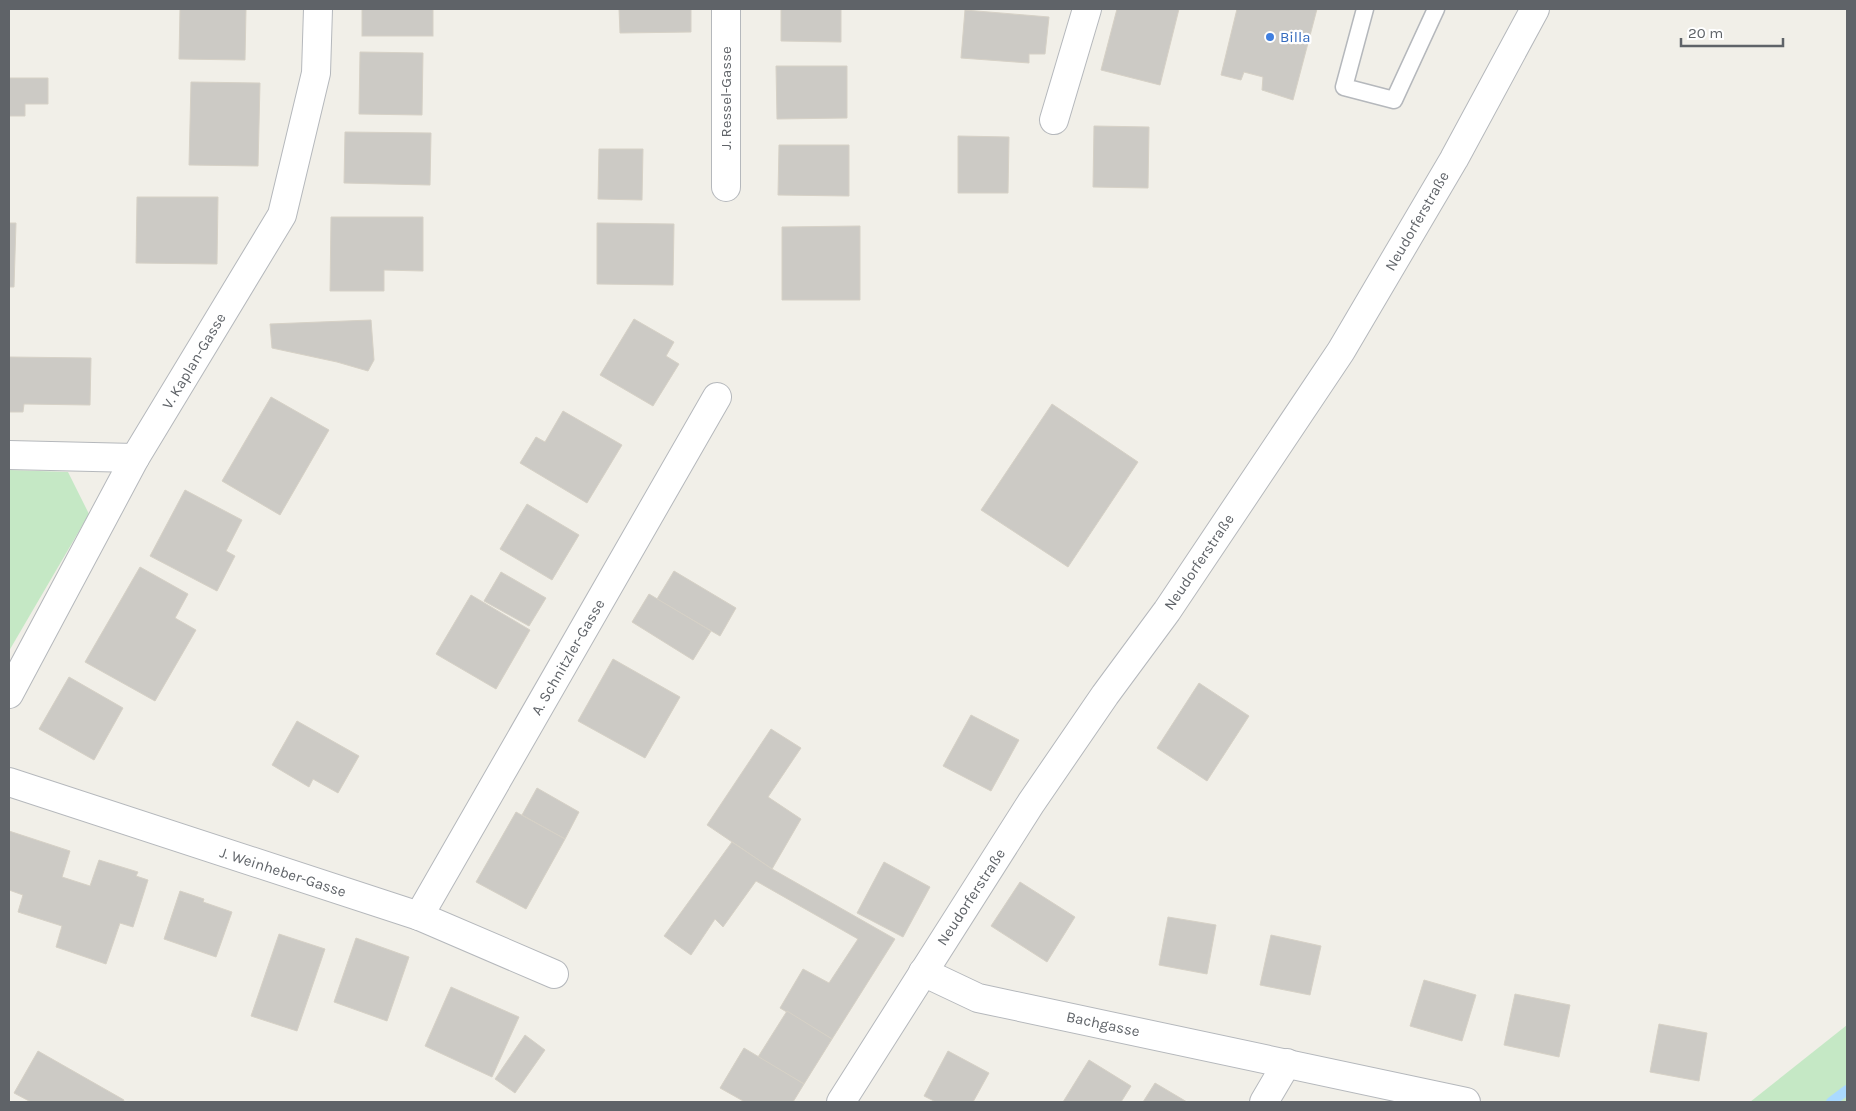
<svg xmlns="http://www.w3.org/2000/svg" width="1856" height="1111" font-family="Karla,sans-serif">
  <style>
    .green { fill: #c5e8c5 }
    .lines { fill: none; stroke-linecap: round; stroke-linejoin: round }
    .stream { stroke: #aadaff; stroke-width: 10 }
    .building { fill: #cccac5; stroke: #d6d1c6 }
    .lane-casing { stroke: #b5b8bc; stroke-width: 19 }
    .street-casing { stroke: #b5b8bc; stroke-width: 30 }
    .lane { stroke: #fff; stroke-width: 16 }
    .street { stroke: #fff; stroke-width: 28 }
    .shop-dot { fill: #3f7fe0; stroke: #fff; stroke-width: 2 }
    .labels { text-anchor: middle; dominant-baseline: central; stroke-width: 4.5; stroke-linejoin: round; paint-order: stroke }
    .shop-label { font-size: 15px; fill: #366cbe; stroke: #fff; text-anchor: start }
    .street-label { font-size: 15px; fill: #5f6368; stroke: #fff }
  </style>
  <rect width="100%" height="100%" fill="#f1efe8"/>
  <g class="green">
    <polygon points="9,470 68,472 89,514 9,651"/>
    <polygon points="1847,1025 1847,1102 1750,1102"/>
  </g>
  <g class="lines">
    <polyline class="stream" points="1831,1102 1847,1090"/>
  </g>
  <g class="building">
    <polygon points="180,9 246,9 245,60 179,59"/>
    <rect x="362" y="9" width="71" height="27"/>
    <polygon points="619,9 691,9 691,32 620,33"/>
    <polygon points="781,9 841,9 841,42 781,41"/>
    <polygon points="1117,9 1179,9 1160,85 1101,70"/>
    <polygon points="1237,9 1317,9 1293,100 1262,90 1263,77 1244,72 1241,80 1221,75"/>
    <polygon points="965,10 1049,17 1045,54 1029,54 1029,63 961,58"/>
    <polygon points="360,52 423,53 422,115 359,114"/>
    <polygon points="776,66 847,66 847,118 777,119"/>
    <polygon points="9,78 48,78 48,104 25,104 25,116 9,116"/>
    <polygon points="191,82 260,83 258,166 189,165"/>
    <polygon points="1094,126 1149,127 1148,188 1093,187"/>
    <polygon points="345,132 431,133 430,185 344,183"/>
    <polygon points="958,136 1009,137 1008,193 958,193"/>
    <polygon points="779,145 849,145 849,196 778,195"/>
    <polygon points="599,149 643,149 642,200 598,199"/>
    <polygon points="137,197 218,197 217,264 136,263"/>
    <polygon points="331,217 423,217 423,271 384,270 384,291 330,291"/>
    <polygon points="9,223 16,223 14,287 9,287"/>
    <polygon points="597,223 674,224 673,285 597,284"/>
    <polygon points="860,226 860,300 782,300 782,227"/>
    <polygon points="634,319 674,342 666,356 679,364 653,406 600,375"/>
    <polygon points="371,320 374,360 368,371 337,362 272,348 270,324"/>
    <polygon points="9,357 91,358 90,405 24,404 23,412 9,412"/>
    <polygon points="271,397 329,430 280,515 222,481"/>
    <polygon points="1052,404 1138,462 1068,567 981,510"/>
    <polygon points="563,411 622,445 587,503 520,463 536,437 545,442"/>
    <polygon points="185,490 242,520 226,551 235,556 217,591 150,556"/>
    <polygon points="527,504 579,535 552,580 500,549"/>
    <polygon points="140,567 188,594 175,618 196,630 155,701 85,662"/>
    <polygon points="674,571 736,608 720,636 657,599"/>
    <polygon points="501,572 546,598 529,626 484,601"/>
    <polygon points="649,594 711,631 693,660 632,622"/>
    <polygon points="471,595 530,630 496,689 436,654"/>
    <polygon points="613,659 680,697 645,758 578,721"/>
    <polygon points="69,677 123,708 94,760 39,729"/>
    <polygon points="1199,683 1249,716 1207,781 1157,748"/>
    <polygon points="971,715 1019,740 991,791 943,766"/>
    <polygon points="297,721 359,756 338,793 313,779 309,787 272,765"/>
    <polygon points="771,729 801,748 768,797 801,819 772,869 707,825"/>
    <polygon points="537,788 579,812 565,839 522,815"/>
    <polygon points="516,812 565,839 526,909 476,882"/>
    <polygon points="9,831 70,851 62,877 90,886 99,860 138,872 136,876 148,880 133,927 120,923 106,964 56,947 62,926 18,912 23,895 9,890"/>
    <polygon points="732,842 772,869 895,939 832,1039 780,1008 803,969 829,983 858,939 756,881 723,927 715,919 691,955 664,936"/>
    <polygon points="884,862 930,887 903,937 857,913"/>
    <polygon points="1020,882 1075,917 1047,962 991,926"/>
    <polygon points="180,891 204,899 203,902 232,912 216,957 164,939"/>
    <polygon points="1168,917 1216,925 1207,974 1159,965"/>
    <polygon points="279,934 325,949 297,1031 251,1016"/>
    <polygon points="1271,935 1321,946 1310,995 1260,985"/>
    <polygon points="356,938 409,957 387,1021 334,1002"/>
    <polygon points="1424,980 1476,995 1462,1041 1410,1026"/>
    <polygon points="451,987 519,1017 492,1077 425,1046"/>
    <polygon points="1515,994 1570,1005 1559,1057 1504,1045"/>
    <polygon points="787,1011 832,1039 804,1084 758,1057"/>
    <polygon points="1659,1024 1707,1033 1699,1081 1650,1072"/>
    <polygon points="525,1035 545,1050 515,1093 495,1079"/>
    <polygon points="744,1048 804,1084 793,1102 745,1102 720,1088"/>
    <polygon points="38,1051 124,1100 123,1102 31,1102 14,1093"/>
    <polygon points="948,1051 989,1073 973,1102 936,1102 924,1096"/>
    <polygon points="1089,1060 1131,1086 1121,1102 1063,1102"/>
    <polygon points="1155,1083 1187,1102 1143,1102"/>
  </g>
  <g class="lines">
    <defs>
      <polyline id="lane" points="1365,9 1344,87 1394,100 1436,9"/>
      <g id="street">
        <polyline points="1054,120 1087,9"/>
        <polyline points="726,187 726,9"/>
        <polyline points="9,455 135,458"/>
        <polyline points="9,694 135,458 282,215 316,73 318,9"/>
        <polyline points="9,782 419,916 554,974"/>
        <polyline points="419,916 717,397"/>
        <polyline points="923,972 978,998 1466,1102"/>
        <polyline points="841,1102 1031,803 1105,695 1167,611 1341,351 1454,159 1535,9"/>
        <polyline points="1264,1102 1287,1063"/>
      </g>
    </defs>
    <use href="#lane" class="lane-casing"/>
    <use href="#street" class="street-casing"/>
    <use href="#lane" class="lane"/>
    <use href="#street" class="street"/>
  </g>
  <circle class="shop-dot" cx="1270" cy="37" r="5"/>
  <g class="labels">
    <g class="shop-label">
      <text x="1280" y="37">Billa</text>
    </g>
    <g class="street-label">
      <text transform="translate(726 98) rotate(-90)">J. Ressel-Gasse</text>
      <text transform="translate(1417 221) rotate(-60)">Neudorferstraße</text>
      <text transform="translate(194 361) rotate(-59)">V. Kaplan-Gasse</text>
      <text transform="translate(1199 562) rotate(-56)">Neudorferstraße</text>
      <text transform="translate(568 657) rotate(-60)">A. Schnitzler-Gasse</text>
      <text transform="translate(283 872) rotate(18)">J. Weinheber-Gasse</text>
      <text transform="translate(971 897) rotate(-57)">Neudorferstraße</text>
      <text transform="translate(1103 1024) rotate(12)">Bachgasse</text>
    </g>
  </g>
  <rect width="1856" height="1111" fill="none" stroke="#5f6368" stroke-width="20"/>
  <path d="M1681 38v8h102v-8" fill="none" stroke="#5f6368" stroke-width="2.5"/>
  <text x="1688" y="38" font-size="15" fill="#5f6368" stroke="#ffffff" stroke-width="4" paint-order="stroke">20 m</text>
</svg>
